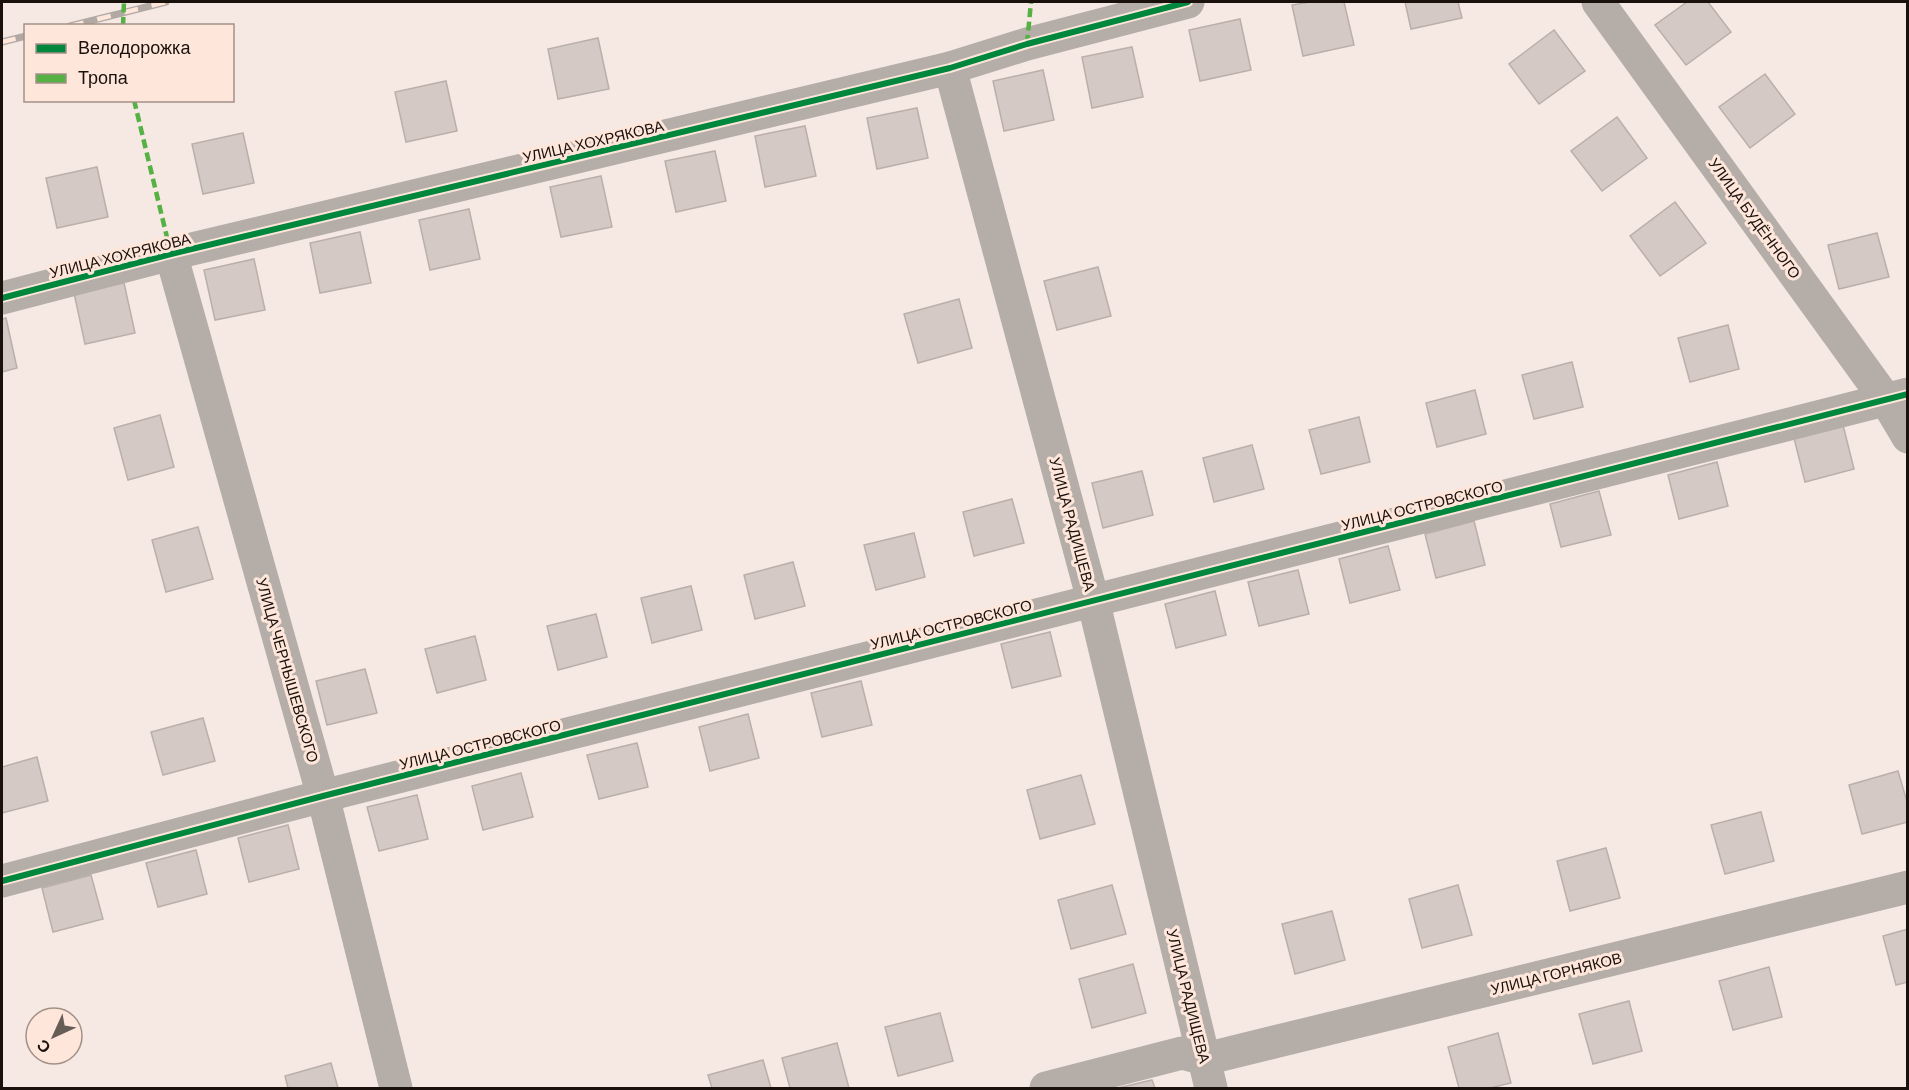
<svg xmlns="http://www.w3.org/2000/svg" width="1909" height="1090" font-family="Barlow,sans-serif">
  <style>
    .building { fill: #d4c9c4; stroke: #baafa9; stroke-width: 1.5 }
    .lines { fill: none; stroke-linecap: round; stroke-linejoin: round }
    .minor { stroke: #b4ada8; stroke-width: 33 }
    .rail-casing { stroke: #b2a9a5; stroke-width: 7 }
    .rail { stroke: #fee6db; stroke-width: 4.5; stroke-dasharray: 14; stroke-linecap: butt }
    .quiet { stroke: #55b144; stroke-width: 4.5; stroke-dasharray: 9 4.5; stroke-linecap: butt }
    .cycleway-casing { stroke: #fee6db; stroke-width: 10 }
    .cycleway { stroke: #00873e; stroke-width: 6 }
    .labels { text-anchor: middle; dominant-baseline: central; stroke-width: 6; stroke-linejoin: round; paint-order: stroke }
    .street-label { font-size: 15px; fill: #1a110c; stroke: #fee6db }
  </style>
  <rect width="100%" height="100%" fill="#f6e9e3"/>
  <g class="building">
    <polygon points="1310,2 1344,2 1354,45 1303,56 1292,5"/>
    <polygon points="1405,2 1458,2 1462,18 1411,29"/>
    <polygon points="1687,2 1708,2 1731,32 1686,65 1655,25"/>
    <polygon points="1240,19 1251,70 1200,81 1189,30"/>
    <polygon points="1554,30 1585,71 1539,104 1509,64"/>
    <polygon points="598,38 609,89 558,99 548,49"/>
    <polygon points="1132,47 1143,97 1092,108 1082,57"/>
    <polygon points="1043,70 1054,120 1004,131 993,81"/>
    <polygon points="1765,74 1795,114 1750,148 1719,107"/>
    <polygon points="446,81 457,131 406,142 395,92"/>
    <polygon points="917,108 928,158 877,169 867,118"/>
    <polygon points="1617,117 1647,158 1602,191 1571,151"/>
    <polygon points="805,126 816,176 765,187 755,136"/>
    <polygon points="243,133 254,183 203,194 192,144"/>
    <polygon points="715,151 726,201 676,212 665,161"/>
    <polygon points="97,167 108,217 57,228 46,178"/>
    <polygon points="601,176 612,227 561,237 550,187"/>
    <polygon points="1675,202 1706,243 1660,276 1630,236"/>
    <polygon points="469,209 480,259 430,270 419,220"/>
    <polygon points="360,232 371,283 320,293 310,243"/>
    <polygon points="1877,233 1889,277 1839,289 1828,245"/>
    <polygon points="254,259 265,310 215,320 204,270"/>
    <polygon points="1098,267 1111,316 1057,330 1044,281"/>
    <polygon points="124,283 135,333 85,344 74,293"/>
    <polygon points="959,299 972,348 918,363 904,314"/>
    <polygon points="6,318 17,368 2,372 2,319"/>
    <polygon points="1728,325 1739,369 1690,382 1678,338"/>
    <polygon points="1572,362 1583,407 1534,419 1522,375"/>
    <polygon points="1475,390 1486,434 1437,447 1426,403"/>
    <polygon points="160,415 174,467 128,480 114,428"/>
    <polygon points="1359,417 1370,462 1321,474 1309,430"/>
    <polygon points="1843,425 1854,469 1805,482 1794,438"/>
    <polygon points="1252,445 1264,489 1214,502 1203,458"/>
    <polygon points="1717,462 1728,506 1679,519 1668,475"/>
    <polygon points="1142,471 1153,515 1103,528 1092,483"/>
    <polygon points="1599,491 1611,535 1561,547 1550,504"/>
    <polygon points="1012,499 1024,543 974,556 963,512"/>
    <polygon points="1474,521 1485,565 1436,578 1425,534"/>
    <polygon points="198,527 213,579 166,592 152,540"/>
    <polygon points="914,533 925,577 876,590 864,545"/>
    <polygon points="1388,546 1400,590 1350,603 1339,559"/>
    <polygon points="793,562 805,606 755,619 744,575"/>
    <polygon points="1298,570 1309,614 1259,626 1248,582"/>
    <polygon points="691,586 702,630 652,643 641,598"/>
    <polygon points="1215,591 1226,635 1176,648 1165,604"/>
    <polygon points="596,614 607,657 558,670 547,626"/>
    <polygon points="1050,632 1061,676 1012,688 1001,644"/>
    <polygon points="475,636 486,680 437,693 425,649"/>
    <polygon points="365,669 377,713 327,725 316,681"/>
    <polygon points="861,681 872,725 822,737 811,693"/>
    <polygon points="748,714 759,758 710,771 699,727"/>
    <polygon points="203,718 215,761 163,775 151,732"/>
    <polygon points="637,743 648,787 599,799 587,755"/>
    <polygon points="37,757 48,801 2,813 2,767"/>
    <polygon points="1898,771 1908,805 1908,822 1862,834 1849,785"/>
    <polygon points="521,773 533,817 483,830 472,786"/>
    <polygon points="1081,775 1095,824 1040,839 1027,790"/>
    <polygon points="417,795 428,839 379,851 367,807"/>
    <polygon points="1761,812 1774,861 1725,874 1711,825"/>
    <polygon points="288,825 299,869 249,882 238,838"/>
    <polygon points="1606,848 1620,898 1570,911 1557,861"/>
    <polygon points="196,850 207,894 158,907 146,863"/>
    <polygon points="91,875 103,919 53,932 42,888"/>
    <polygon points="1112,885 1126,934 1071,949 1058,900"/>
    <polygon points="1458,885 1472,935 1422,948 1409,899"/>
    <polygon points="1332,911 1345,960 1295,974 1282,924"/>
    <polygon points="1908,929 1908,982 1896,985 1883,936"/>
    <polygon points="1133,964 1146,1013 1092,1028 1079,979"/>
    <polygon points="1769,967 1782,1017 1733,1030 1719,981"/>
    <polygon points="1629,1001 1642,1051 1593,1064 1579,1014"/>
    <polygon points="940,1013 953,1061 898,1076 885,1027"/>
    <polygon points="1498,1033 1511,1083 1490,1088 1459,1088 1448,1047"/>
    <polygon points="837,1043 849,1088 790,1088 782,1058"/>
    <polygon points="763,1060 771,1088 712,1088 708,1075"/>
    <polygon points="331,1063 338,1088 288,1088 285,1076"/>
    <polygon points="1152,1080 1155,1088 1118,1088"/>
  </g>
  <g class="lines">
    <g class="minor">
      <polyline points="1598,2 1886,400 1908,437"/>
      <polyline points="950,68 1093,600 1211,1088"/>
      <polyline points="171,254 323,796 396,1088"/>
      <polyline points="2,298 171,254 950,68 1027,44 1188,2"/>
      <polyline points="2,881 323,796 1908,394"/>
      <polyline points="1046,1088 1182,1053 1205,1059 1908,887"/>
    </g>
    <defs>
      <g id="rail">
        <polyline points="70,26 166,2"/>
        <polyline points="2,42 26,36"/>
      </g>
    </defs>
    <use href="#rail" class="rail-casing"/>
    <use href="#rail" class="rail"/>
    <g class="quiet">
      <polyline points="123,26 124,2"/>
      <polyline points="1027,44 1031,2"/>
      <polyline points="134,100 171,254"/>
    </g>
    <defs>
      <g id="cycleway">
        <polyline points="2,298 171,254 950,68 1027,44 1188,2"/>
        <polyline points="2,881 323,796 1908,394"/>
      </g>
    </defs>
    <use href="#cycleway" class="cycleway-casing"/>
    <use href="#cycleway" class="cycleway"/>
  </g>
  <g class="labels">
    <g class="street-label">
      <text transform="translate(593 141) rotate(-13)">УЛИЦА ХОХРЯКОВА</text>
      <text transform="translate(1755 218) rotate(54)">УЛИЦА БУДЁННОГО</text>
      <text transform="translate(120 255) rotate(-14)">УЛИЦА ХОХРЯКОВА</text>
      <text transform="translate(1422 505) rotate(-14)">УЛИЦА ОСТРОВСКОГО</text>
      <text transform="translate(1073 524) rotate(75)">УЛИЦА РАДИЩЕВА</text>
      <text transform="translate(951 624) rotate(-14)">УЛИЦА ОСТРОВСКОГО</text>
      <text transform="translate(288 670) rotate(74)">УЛИЦА ЧЕРНЫШЕВСКОГО</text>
      <text transform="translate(480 744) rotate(-14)">УЛИЦА ОСТРОВСКОГО</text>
      <text transform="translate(1556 973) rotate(-14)">УЛИЦА ГОРНЯКОВ</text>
      <text transform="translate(1189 996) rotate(76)">УЛИЦА РАДИЩЕВА</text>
    </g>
  </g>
  <rect width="1909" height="1090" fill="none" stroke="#1a110c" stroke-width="6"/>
  <rect x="24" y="24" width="210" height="78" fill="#fee6db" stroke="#a39188" stroke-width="1.5"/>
  <rect x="36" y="44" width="30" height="9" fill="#00873e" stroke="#a39188" stroke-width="1.5"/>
  <text x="78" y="54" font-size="18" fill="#1a110c">Велодорожка</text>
  <rect x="36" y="74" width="30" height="9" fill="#55b144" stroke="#a39188" stroke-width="1.5"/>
  <text x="78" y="84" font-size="18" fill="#1a110c">Тропа</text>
  <g transform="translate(54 1036) rotate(225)"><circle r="28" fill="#fee6db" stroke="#a39188" stroke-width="1.5"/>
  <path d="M0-4.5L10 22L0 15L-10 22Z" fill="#675d57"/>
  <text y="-9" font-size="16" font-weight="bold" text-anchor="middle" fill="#1a110c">С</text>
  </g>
</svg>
